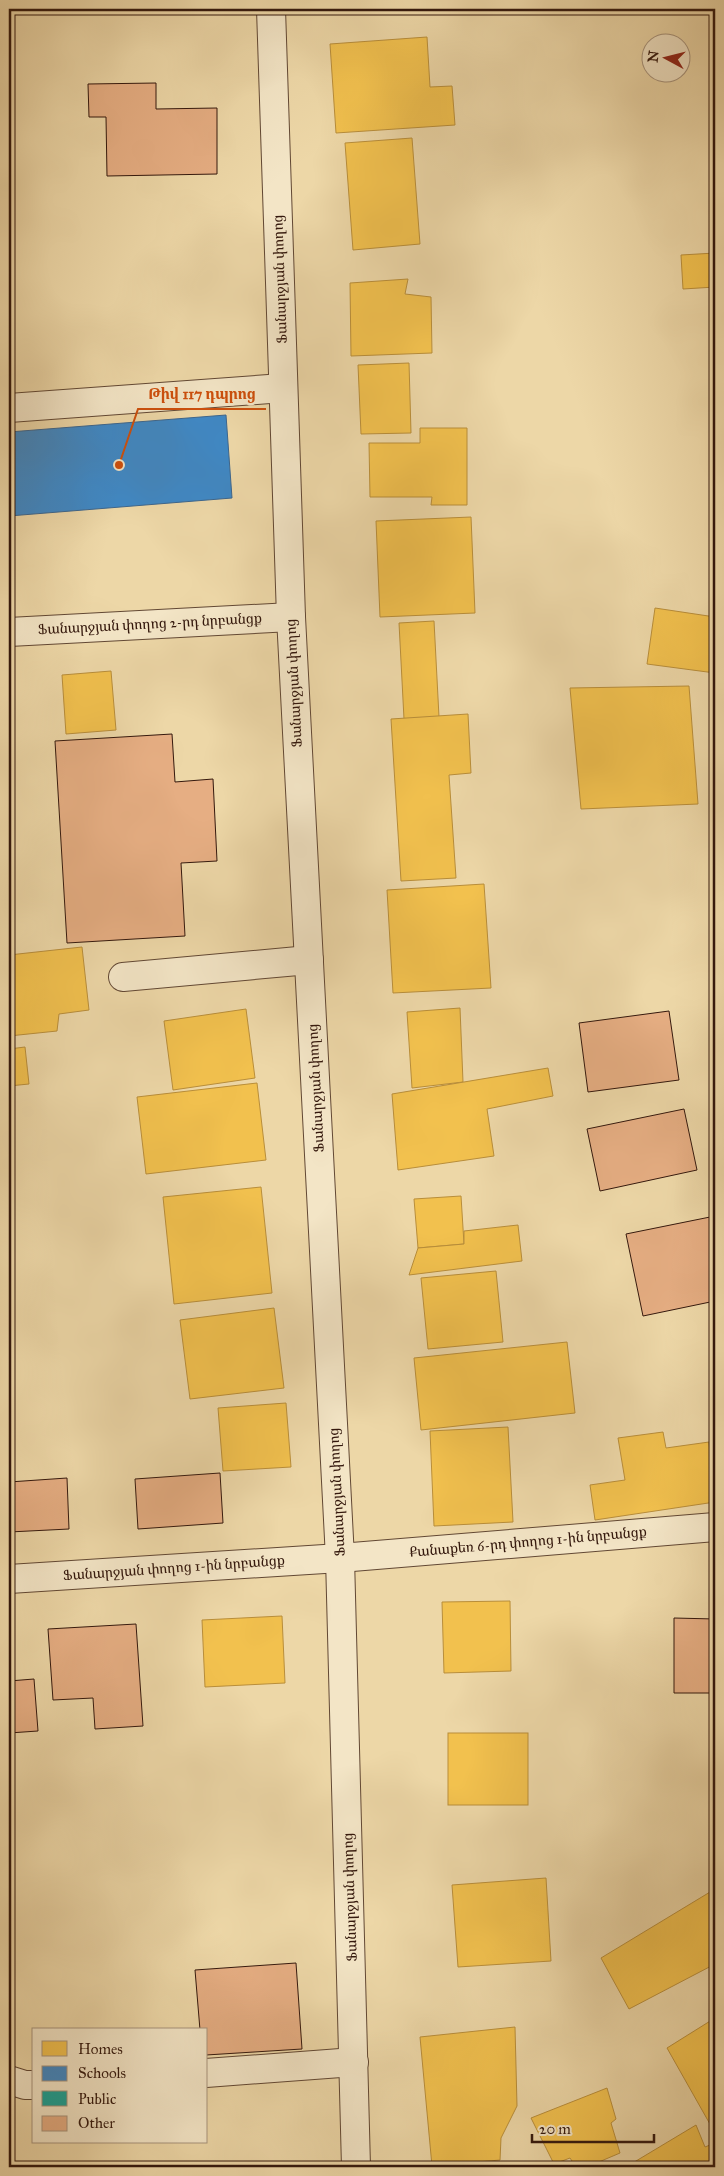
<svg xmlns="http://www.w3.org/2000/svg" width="724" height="2176" font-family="'IM FELL Great Primer','Noto Serif Armenian',serif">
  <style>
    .homes { fill: #f2c14e; stroke: #b98e3a }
    .schools { fill: #3f88c5; stroke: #3c668e }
    .public { fill: #17a398; stroke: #20796e }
    .building { fill: #e6ae83; stroke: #34180d }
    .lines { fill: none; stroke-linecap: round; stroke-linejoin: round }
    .minor-casing { stroke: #624834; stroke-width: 30 }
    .minor { stroke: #f3e5c6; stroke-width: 28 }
    .labels { text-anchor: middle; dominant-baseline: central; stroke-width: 5; stroke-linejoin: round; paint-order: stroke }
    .street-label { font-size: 14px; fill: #34180d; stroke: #f3e5c6 }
    .leader { fill: none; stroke: #cd4f0c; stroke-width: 2 }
    .callout-dot { fill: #cd4f0c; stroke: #f3e5c6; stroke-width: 2 }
    .callout-label { font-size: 15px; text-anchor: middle; font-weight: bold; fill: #cd4f0c; stroke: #f3e5c6; stroke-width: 5; stroke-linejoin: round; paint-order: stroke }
  </style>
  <rect width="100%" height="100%" fill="#edd7a7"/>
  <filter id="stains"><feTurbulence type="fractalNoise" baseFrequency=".004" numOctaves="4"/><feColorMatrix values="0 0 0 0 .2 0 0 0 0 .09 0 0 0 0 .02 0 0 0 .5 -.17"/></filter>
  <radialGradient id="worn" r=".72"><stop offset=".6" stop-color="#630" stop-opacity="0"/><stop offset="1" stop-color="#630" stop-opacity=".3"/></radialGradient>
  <g class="homes">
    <polygon points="427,37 430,87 452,86 455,125 336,133 330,44"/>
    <polygon points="412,138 420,244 353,250 345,143"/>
    <polygon points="715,253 715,287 683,289 681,255"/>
    <polygon points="408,279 405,294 431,297 432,353 351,356 350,283"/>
    <polygon points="409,363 411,433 361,434 358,365"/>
    <polygon points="420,428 467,428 467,505 431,505 432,497 370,497 369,443 420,443"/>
    <polygon points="471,517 475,613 380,617 376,521"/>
    <polygon points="655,608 715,617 715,673 647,664"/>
    <polygon points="434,621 439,717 404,719 399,623"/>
    <polygon points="111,671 116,730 66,734 62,675"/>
    <polygon points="689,686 698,804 581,809 570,688"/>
    <polygon points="468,714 471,773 449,775 456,878 401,881 391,719"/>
    <polygon points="484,884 491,988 393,993 387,890"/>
    <polygon points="82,947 89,1010 59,1014 57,1031 9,1036 9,955"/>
    <polygon points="460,1008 463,1082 412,1088 407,1012"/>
    <polygon points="246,1009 255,1078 173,1090 164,1021"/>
    <polygon points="25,1047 29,1084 9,1086 9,1049"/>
    <polygon points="548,1068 553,1096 487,1109 494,1156 398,1170 392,1094"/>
    <polygon points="257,1083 266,1160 146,1174 137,1097"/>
    <polygon points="261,1187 272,1293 174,1304 163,1197"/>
    <polygon points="461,1196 464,1244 418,1248 414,1199"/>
    <polygon points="518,1225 522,1261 409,1275 418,1248 464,1244 464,1231"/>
    <polygon points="496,1271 503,1342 428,1349 421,1278"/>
    <polygon points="274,1308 284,1388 190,1399 180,1320"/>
    <polygon points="567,1342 575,1413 421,1430 414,1358"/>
    <polygon points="286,1403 291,1467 223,1471 218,1408"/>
    <polygon points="508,1427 513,1522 434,1526 430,1431"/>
    <polygon points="663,1432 666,1448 709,1442 715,1502 595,1520 590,1485 625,1480 618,1438"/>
    <polygon points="510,1601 511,1671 444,1673 442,1602"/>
    <polygon points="282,1616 285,1683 205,1687 202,1620"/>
    <rect x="448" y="1733" width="80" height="72"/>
    <polygon points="546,1878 551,1961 458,1967 452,1885"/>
    <polygon points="715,1889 715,1964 629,2009 601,1958"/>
    <polygon points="715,2018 715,2133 667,2048"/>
    <polygon points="515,2027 517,2106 501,2138 500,2160 432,2166 420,2037"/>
    <polygon points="607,2088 616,2119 611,2123 620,2153 587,2167 576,2167 570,2158 554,2164 531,2118"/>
    <polygon points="696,2125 705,2147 715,2143 715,2167 626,2167"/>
  </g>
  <polygon class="schools" points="226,415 232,498 9,516 9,432"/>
  <polygon class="public" points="287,2166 287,2167 195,2167"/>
  <g class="building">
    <polygon points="156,83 156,109 217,108 217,174 107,176 106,117 89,117 88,84"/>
    <polygon points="9,715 11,771 9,771"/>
    <polygon points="172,734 175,782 213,779 217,861 181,863 185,936 67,943 55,741"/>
    <polygon points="669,1011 679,1080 588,1092 579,1023"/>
    <polygon points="684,1109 697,1170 600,1191 587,1129"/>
    <polygon points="715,1216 715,1301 643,1316 626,1234"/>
    <polygon points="220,1473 223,1523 138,1529 135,1479"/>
    <polygon points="67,1478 69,1529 9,1532 9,1482"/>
    <polygon points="674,1618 715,1619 715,1693 674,1693"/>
    <polygon points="136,1624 143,1726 95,1729 93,1698 53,1700 48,1629"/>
    <polygon points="34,1679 38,1731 9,1733 9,1681"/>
    <polygon points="296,1963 302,2049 206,2055 206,2030 200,2030 195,1970"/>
  </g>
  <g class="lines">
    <defs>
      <g id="minor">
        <polyline points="271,9 291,617 340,1558 356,2167"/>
        <polyline points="9,408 283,388"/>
        <polyline points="9,632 291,617"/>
        <polyline points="123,977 309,960"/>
        <polyline points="9,1579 340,1558 715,1527"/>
        <polyline points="206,2073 354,2062"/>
        <polyline points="9,2080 25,2085 34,2085"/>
      </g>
    </defs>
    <use href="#minor" class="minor-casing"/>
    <use href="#minor" class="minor"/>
  </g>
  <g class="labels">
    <g class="street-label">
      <text transform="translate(280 279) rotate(-92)">Ֆանարջյան փողոց</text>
      <text transform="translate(150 624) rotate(-3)">Ֆանարջյան փողոց 2-րդ նրբանցք</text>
      <text transform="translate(294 683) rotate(-93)">Ֆանարջյան փողոց</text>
      <text transform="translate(316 1088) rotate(-93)">Ֆանարջյան փողոց</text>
      <text transform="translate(337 1492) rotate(-93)">Ֆանարջյան փողոց</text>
      <text transform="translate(528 1542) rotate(-5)">Քանաքեռ 6-րդ փողոց 1-ին նրբանցք</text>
      <text transform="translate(174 1568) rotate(-4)">Ֆանարջյան փողոց 1-ին նրբանցք</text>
      <text transform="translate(350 1897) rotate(-92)">Ֆանարջյան փողոց</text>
    </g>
  </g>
  <path class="leader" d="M119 465L138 409H266"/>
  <circle class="callout-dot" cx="119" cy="465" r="5"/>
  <g class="callout-label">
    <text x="202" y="399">Թիվ 117 դպրոց</text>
  </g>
  <rect width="724" height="2176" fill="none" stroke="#edd7a7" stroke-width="30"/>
  <rect x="10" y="10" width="704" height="2156" fill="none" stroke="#34180d" stroke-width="2.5"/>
  <rect x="15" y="15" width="694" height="2146" fill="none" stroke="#34180d"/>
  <rect x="32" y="2028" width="175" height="115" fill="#f3e5c6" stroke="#a7937c"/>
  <rect x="42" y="2041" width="25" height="15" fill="#f2c14e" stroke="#a7937c"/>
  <text x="78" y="2054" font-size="15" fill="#34180d">Homes</text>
  <rect x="42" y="2066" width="25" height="15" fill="#3f88c5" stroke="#a7937c"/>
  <text x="78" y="2078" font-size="15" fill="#34180d">Schools</text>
  <rect x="42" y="2091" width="25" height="15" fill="#17a398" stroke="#a7937c"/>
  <text x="78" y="2104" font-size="15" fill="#34180d">Public</text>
  <rect x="42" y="2116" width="25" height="15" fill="#e6ae83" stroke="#a7937c"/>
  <text x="78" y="2128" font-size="15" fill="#34180d">Other</text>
  <g transform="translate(666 58) rotate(277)"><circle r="24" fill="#f3e5c6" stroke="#a7937c"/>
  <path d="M0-4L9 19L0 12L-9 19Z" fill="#8f2418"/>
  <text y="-8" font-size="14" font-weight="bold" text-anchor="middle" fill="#34180d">N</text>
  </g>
  <path d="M532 2134v8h122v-8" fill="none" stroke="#34180d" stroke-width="2.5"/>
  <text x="539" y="2134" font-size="15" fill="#34180d" stroke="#f3e5c6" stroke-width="4" paint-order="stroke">20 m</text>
  <rect width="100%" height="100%" filter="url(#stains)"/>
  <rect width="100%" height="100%" fill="url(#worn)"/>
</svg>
